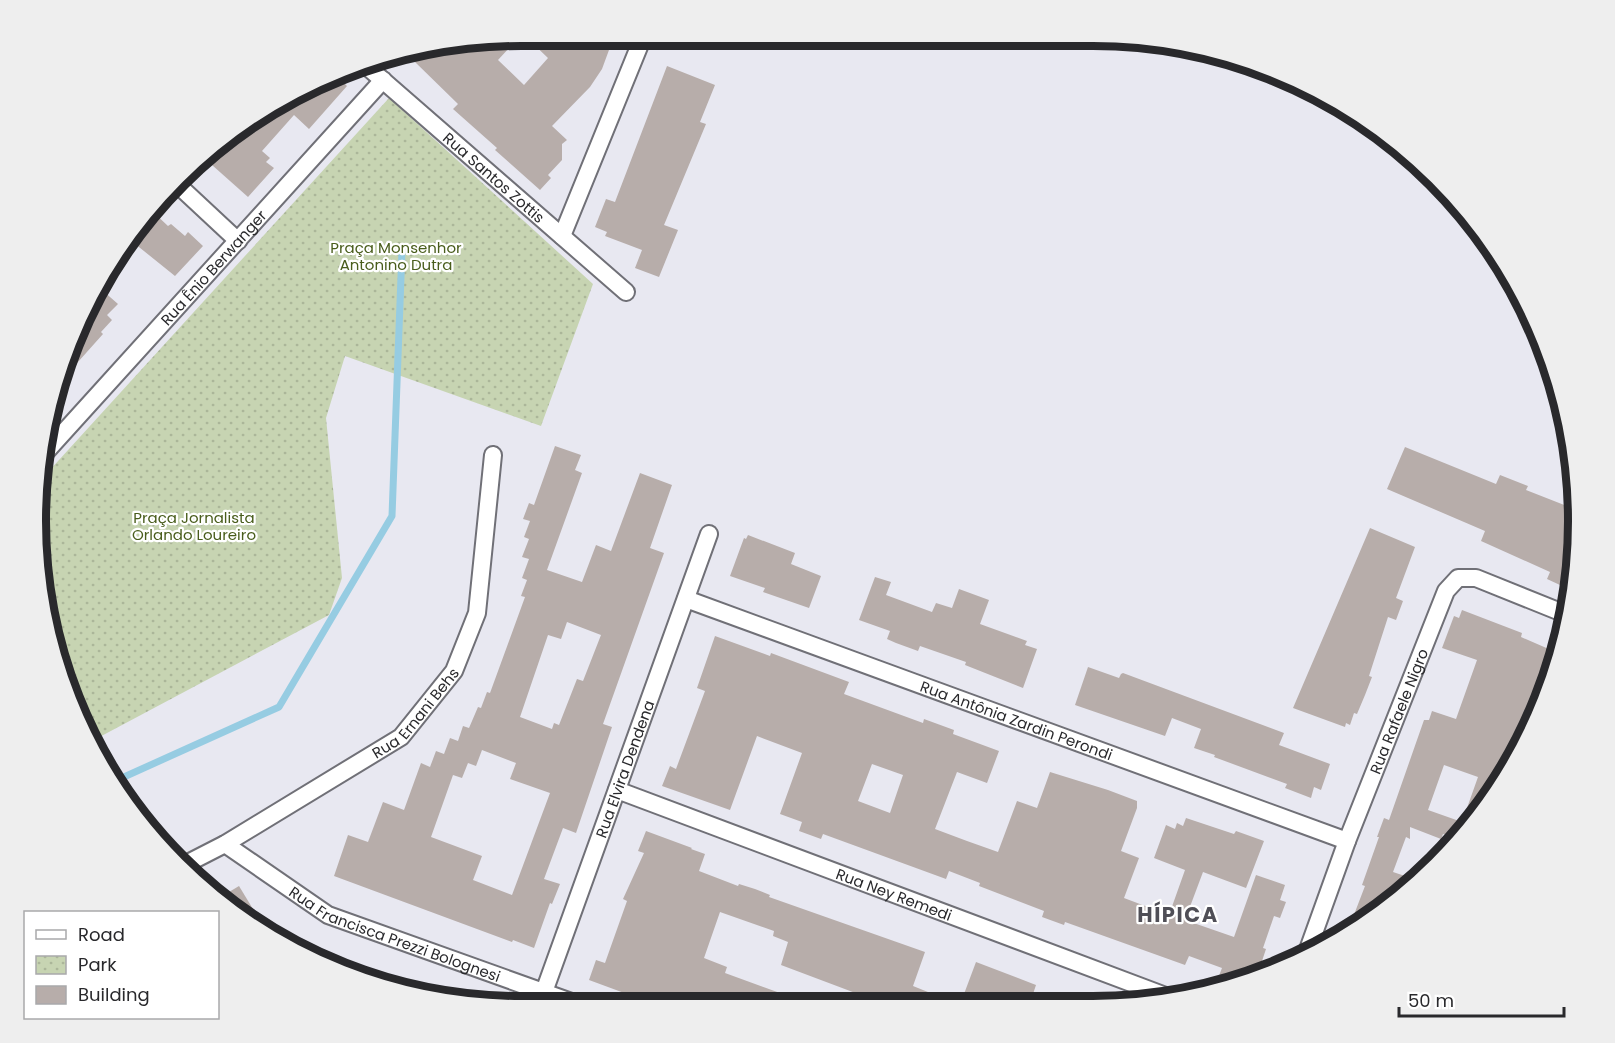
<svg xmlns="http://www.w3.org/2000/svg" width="1615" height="1043" font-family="Poppins,sans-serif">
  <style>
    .park { fill: url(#park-dots) }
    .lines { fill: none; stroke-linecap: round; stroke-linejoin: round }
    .stream { stroke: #96cce2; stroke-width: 7 }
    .building { fill: #b7adaa; fill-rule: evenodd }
    .minor-casing { stroke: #707077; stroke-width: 20 }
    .minor { stroke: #fff; stroke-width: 16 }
    .labels { text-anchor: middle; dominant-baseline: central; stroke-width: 4.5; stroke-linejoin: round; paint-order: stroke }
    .street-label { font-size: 15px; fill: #29292c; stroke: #fff }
    .park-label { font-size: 15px; fill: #495d1c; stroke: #fff }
    .district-label { font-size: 21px; font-weight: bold; letter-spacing: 1.5px; fill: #4f4e56; stroke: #fff }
    .rim { fill: none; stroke: #29292c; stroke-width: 8 }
  </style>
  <defs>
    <pattern id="park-dots" width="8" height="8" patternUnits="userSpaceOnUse" patternTransform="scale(1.5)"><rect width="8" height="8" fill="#c7d4b2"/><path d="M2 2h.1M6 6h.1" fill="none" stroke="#abb699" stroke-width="1.8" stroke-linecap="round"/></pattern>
  </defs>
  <rect width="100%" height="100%" fill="#e8e8f1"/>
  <polygon class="park" points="389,98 593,284 541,426 345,356 326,418 342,578 329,615 92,741 52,647 37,490 38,483"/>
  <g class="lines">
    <polyline class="stream" points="115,781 279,707 392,516 402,250"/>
  </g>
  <g class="building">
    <polygon points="520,36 498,60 524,85 548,58 525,36 594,36 609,50 602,69 590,87 552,126 567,140 562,144 562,160 548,175 551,178 540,190 495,150 497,148 453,109 458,104 415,62 424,52"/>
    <polygon points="667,66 715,85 700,122 706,124 664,225 678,230 659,277 635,268 642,250 605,236 607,232 595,227 606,199 615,202"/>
    <polygon points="337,76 347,86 309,129 294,115 262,151 270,158 266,162 274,168 248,197 212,165 215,162 210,157 251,118"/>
    <polygon points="152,211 168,226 171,224 185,236 188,232 203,246 175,276 129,239 137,226"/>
    <polygon points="102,290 118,304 107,315 112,320 101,332 103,334 61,381 59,380 62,365"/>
    <path d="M 555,446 L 581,455 L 575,470 L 582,473 L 547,570 L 582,582 L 596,545 L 611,551 L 640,473 L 672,485 L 650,548 L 664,553 L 603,724 L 612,727 L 576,833 L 563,828 L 544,879 L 560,884 L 552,904 L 550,903 L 534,948 L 513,940 L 512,942 L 334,876 L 348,835 L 368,842 L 383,802 L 404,810 L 421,763 L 430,767 L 436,751 L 444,754 L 450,738 L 458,741 L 463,726 L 469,728 L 478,707 L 481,708 L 487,692 L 490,693 L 525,597 L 521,596 L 527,580 L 522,578 L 529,559 L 522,557 L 529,539 L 524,537 L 530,521 L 523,519 L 529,503 L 534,505 ZM 567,622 L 601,635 L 583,681 L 577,679 L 559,725 L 554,723 L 552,729 L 520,717 L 548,635 L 561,639 ZM 482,750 L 516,763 L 510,779 L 550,793 L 512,895 L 473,880 L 482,856 L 431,837 L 453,775 L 462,778 L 468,763 L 476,766 Z"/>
    <polygon points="1405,447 1496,484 1500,475 1528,486 1526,490 1577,510 1573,591 1547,579 1550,572 1481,541 1485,531 1387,489"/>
    <polygon points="1370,528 1415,547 1396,598 1403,601 1396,620 1388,617 1369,676 1372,677 1365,695 1357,714 1354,713 1350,725 1346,723 1345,727 1293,708"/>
    <polygon points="748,535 795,553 791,564 821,576 809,608 763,592 765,588 730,576 744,538 746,539"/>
    <polygon points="875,577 891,582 886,595 932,612 936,603 952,608 959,589 989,600 980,624 1027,641 1025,645 1037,649 1023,688 965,665 966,662 920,646 918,651 896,643 887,639 890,631 859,620"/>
    <path d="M 1462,610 L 1522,633 L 1521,637 L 1551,650 L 1534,693 L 1545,696 L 1514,764 L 1512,767 L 1504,764 L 1494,792 L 1462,836 L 1458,834 L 1456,838 L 1443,834 L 1441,839 L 1410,827 L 1410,839 L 1406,837 L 1393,872 L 1417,880 L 1389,906 L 1347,933 L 1365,886 L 1362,885 L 1379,837 L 1377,837 L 1384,818 L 1389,820 L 1424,720 L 1429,720 L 1432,711 L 1456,719 L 1477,660 L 1442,648 L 1454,616 L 1459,618 ZM 1444,765 L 1478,777 L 1462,822 L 1428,810 Z"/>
    <path d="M 715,636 L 770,656 L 771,653 L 849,682 L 844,694 L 923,723 L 924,719 L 954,730 L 953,734 L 999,751 L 987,783 L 957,772 L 935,829 L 967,841 L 998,852 L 1017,801 L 1037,808 L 1050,772 L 1108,790 L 1137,801 L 1137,808 L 1121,851 L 1139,858 L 1124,898 L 1169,915 L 1185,870 L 1154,858 L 1166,825 L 1175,829 L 1177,823 L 1183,826 L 1186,818 L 1234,834 L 1236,831 L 1264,841 L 1246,888 L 1203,872 L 1185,920 L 1234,937 L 1256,875 L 1285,885 L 1280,900 L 1286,902 L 1280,918 L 1274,916 L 1263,948 L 1266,949 L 1257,976 L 1232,986 L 1217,981 L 1222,968 L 1189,956 L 1185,965 L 1065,922 L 1064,925 L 1042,917 L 1044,911 L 979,886 L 980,883 L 949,871 L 946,879 L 823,834 L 821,839 L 799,831 L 802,822 L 780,814 L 802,753 L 757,736 L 730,810 L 662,786 L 670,766 L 676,769 L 705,691 L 697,688 ZM 872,764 L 903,775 L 890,813 L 858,801 Z"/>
    <polygon points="1088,667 1119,678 1121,674 1123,673 1284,733 1279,745 1330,764 1321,790 1314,787 1311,798 1285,788 1287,784 1214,757 1215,755 1194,748 1201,729 1172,718 1165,736 1075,705"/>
    <polygon points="646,831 692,848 691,849 705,854 699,871 738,886 739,884 755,889 770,895 769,897 925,952 913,986 928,992 923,1005 872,1005 874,1000 781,965 788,942 773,936 774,931 720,912 704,958 727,967 725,973 805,1002 805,1004 704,1004 681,996 678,1004 654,1004 589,980 596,960 605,963 627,901 623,899 644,853 638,851"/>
    <polygon points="239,886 262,924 219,898"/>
    <polygon points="976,962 1036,985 1029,1006 994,1005 964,994"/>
  </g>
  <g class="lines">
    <defs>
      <g id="minor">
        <path id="s1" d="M 363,63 L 626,292"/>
        <polyline points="179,186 238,241"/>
        <polyline points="562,236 643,37"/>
        <path id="s2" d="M 44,454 L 383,80"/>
        <path id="s3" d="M 686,599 L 1347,841"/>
        <path id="s4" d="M 617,790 L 1171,998"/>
        <path id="s5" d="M 225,844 L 328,915 L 574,1003"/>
        <path id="s6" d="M 184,865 L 225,844 L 401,737 L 454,671 L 477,613 L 493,455"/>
        <path id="s7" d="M 1305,958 L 1347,841 L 1446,591 L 1458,578 L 1476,578 L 1568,615"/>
        <path id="s8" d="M 540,1003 L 709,534"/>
      </g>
    </defs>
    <use href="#minor" class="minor-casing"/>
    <use href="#minor" class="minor"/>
  </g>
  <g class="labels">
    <g class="street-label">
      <text stroke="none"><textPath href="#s1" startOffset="174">Rua Santos Zottis</textPath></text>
      <text stroke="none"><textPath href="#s2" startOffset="252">Rua Ênio Berwanger</textPath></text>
      <text stroke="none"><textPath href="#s6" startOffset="279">Rua Ernani Behs</textPath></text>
      <text stroke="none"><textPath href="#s7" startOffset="264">Rua Rafaele Nigro</textPath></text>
      <text stroke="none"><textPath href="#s3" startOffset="352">Rua Antônia Zardin Perondi</textPath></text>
      <text stroke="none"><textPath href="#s8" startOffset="249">Rua Elvira Dendena</textPath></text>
      <text stroke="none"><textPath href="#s4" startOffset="296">Rua Ney Remedi</textPath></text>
      <text stroke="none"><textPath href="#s5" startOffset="194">Rua Francisca Prezzi Bolognesi</textPath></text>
    </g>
    <g class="park-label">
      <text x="396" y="247">Praça Monsenhor<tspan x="396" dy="17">Antonino Dutra</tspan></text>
      <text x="194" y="517">Praça Jornalista<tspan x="194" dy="17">Orlando Loureiro</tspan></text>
    </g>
    <g class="district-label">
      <text x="1178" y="914">HÍPICA</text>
    </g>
  </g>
  <path d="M0 0H1615V1043H0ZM521 46H1093A475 475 0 0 1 1568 521V521A475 475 0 0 1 1093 996H521A475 475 0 0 1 46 521V521A475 475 0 0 1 521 46Z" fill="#eee" fill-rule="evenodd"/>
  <path class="rim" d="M521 46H1093A475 475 0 0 1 1568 521V521A475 475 0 0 1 1093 996H521A475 475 0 0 1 46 521V521A475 475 0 0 1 521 46Z"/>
  <rect x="24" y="911" width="195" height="108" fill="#ffffff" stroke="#a9a9ab" stroke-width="1.5"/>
  <rect x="36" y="930" width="30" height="9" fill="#ffffff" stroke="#a9a9ab" stroke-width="1.5"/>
  <text x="78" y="941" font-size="18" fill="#29292c">Road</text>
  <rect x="36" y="956" width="30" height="18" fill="url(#park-dots)" stroke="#a9a9ab" stroke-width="1.5"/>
  <text x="78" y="971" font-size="18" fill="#29292c">Park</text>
  <rect x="36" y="986" width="30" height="18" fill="#b7adaa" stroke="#a9a9ab" stroke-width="1.5"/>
  <text x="78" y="1001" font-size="18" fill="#29292c">Building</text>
  <path d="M1399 1007v9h165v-9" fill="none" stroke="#29292c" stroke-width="3"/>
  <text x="1408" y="1007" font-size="18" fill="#29292c" stroke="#ffffff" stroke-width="4.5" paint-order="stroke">50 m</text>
</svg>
